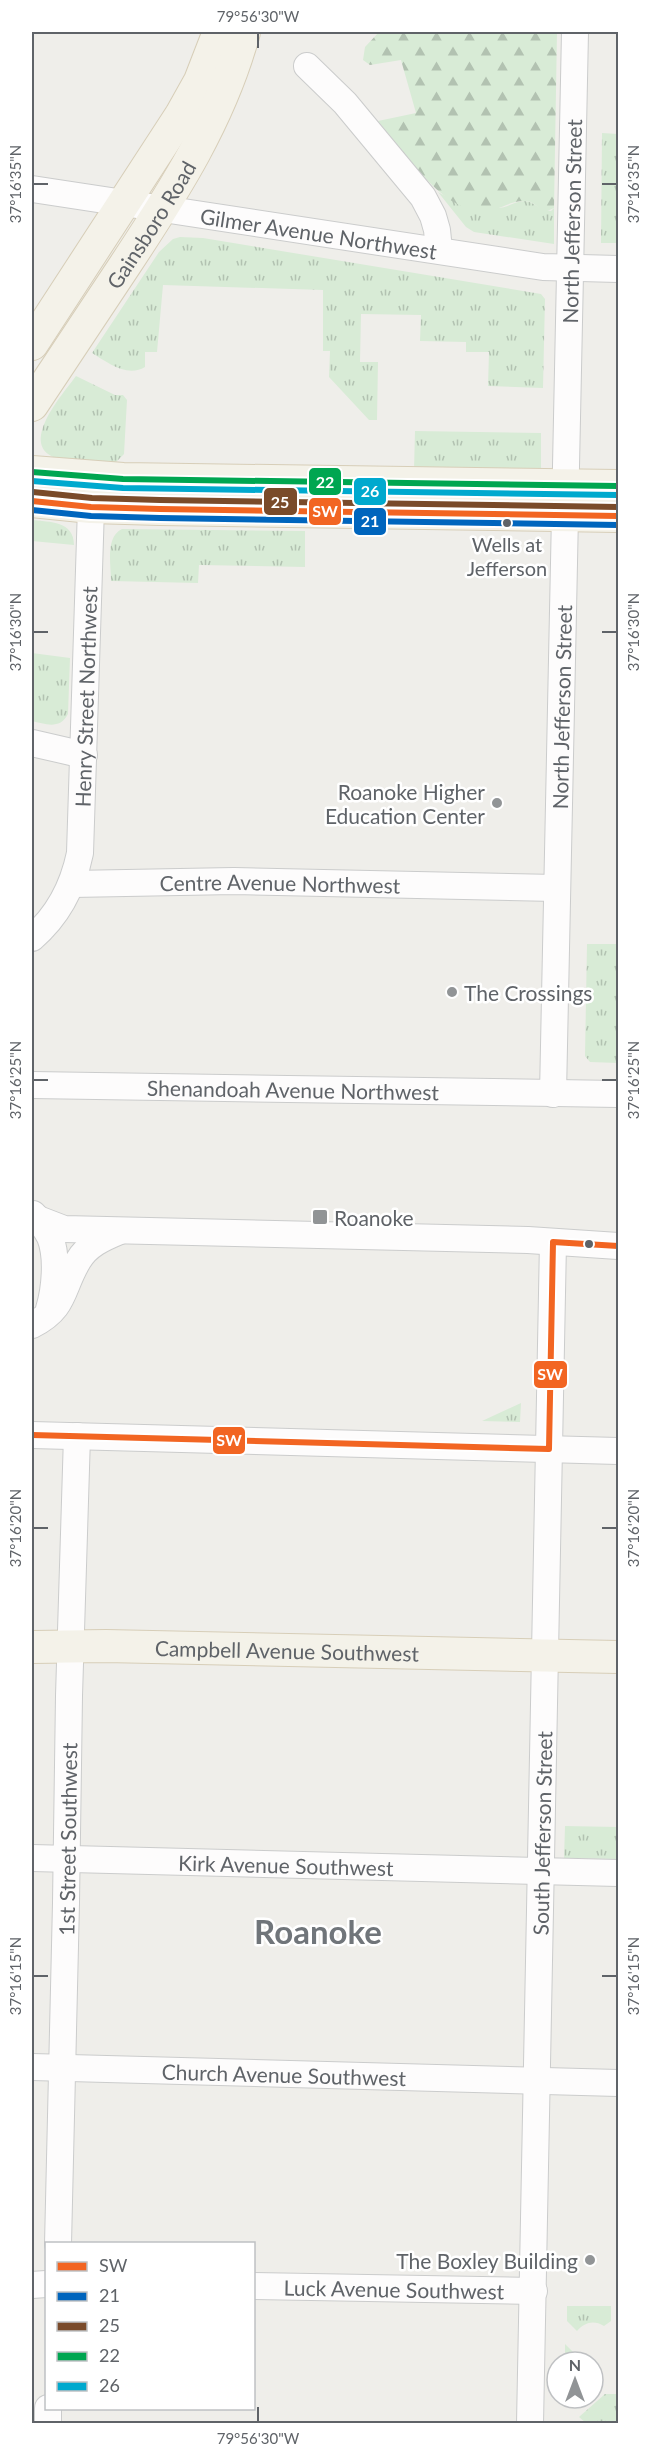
<svg xmlns="http://www.w3.org/2000/svg" width="650" height="2455" font-family="Lato,sans-serif">
  <style>
    .grass { fill: url(#grass-tufts) }
    .forest { fill: url(#forest-firs) }
    .lines { fill: none; stroke-linecap: round; stroke-linejoin: round }
    .minor-casing { stroke: #cbcccc; stroke-width: 28 }
    .major-casing { stroke: #d7ceb8; stroke-width: 34 }
    .minor { stroke: #fdfcfc; stroke-width: 26 }
    .major { stroke: #f4f2e9; stroke-width: 32 }
    .bus-1-casing { stroke: #fff; stroke-width: 10 }
    .bus-2-casing { stroke: #fff; stroke-width: 10 }
    .bus-3-casing { stroke: #fff; stroke-width: 10 }
    .bus-4-casing { stroke: #fff; stroke-width: 10 }
    .bus-5-casing { stroke: #fff; stroke-width: 10 }
    .bus-1 { stroke: #f26522; stroke-width: 6 }
    .bus-2 { stroke: #0065bd; stroke-width: 6 }
    .bus-3 { stroke: #7a4b2a; stroke-width: 6 }
    .bus-4 { stroke: #00a651; stroke-width: 6 }
    .bus-5 { stroke: #00a9ce; stroke-width: 6 }
    .ticks { fill: none; stroke: #5f6368; stroke-width: 2 }
    .bus-dot { fill: #5f6368; stroke: #fff; stroke-width: 2 }
    .poi-dot { fill: #919496; stroke: #fff; stroke-width: 2 }
    .labels { text-anchor: middle; dominant-baseline: central; stroke-width: 5; stroke-linejoin: round; paint-order: stroke }
    .bus-label { font-size: 20px; fill: #5f6368; stroke: #fff }
    .street-label { font-size: 21px; fill: #5f6368; stroke: #fff }
    .poi-label { font-size: 21px; fill: #5f6368; stroke: #fff; text-anchor: end }
    .town-label { font-size: 33px; font-weight: bold; fill: #70757a; stroke: #fff }
    .line-badge { stroke: #fff; stroke-width: 2 }
    .badge-label { font-size: 16px; text-anchor: middle; font-weight: bold; fill: #fff }
    .neatline { fill: none; stroke: #5f6368; stroke-width: 2 }
    .ticks-label { font-size: 15px; text-anchor: middle; fill: #5f6368 }
  </style>
  <defs>
    <pattern id="grass-tufts" width="24" height="20" patternUnits="userSpaceOnUse" patternTransform="scale(1.5)"><rect width="24" height="20" fill="#d8ebd6"/><path d="M3 7l-1-3M5 7V3M7 7l1-3M15 17l-1-3M17 17v-4M19 17l1-3" fill="none" stroke="#b2c2b1"/></pattern>
    <pattern id="forest-firs" width="22" height="20" patternUnits="userSpaceOnUse" patternTransform="scale(1.5)"><rect width="22" height="20" fill="#d8ebd6"/><path d="M5 1l3.5 6h-7zM16 11l3.5 6h-7z" fill="#b2c2b1"/></pattern>
  </defs>
  <rect width="100%" height="100%" fill="#efeeea"/>
  <g class="grass">
    <polygon points="602,133 618,134 618,243 601,243"/>
    <path d="M 438,192 C 453,201 479,210 497,208 C 507,208 515,201 525,201 C 535,202 538,210 551,211 L 554,208 L 554,244 L 474,232 L 466,227 Z"/>
    <path d="M 180,237 L 203,238 L 541,294 L 545,299 L 543,388 L 488,386 L 489,352 L 466,352 L 466,342 L 420,341 L 421,315 L 361,314 L 360,362 L 378,362 L 377,420 L 369,420 L 329,377 L 330,351 L 323,351 L 323,290 L 163,285 L 157,352 L 145,352 L 145,367 C 127,378 107,362 92,353 L 159,252 L 173,239 Z"/>
    <path d="M 76,376 L 115,395 L 123,395 L 127,400 L 124,454 L 115,463 C 97,462 76,463 59,459 C 15,447 63,394 76,376 Z"/>
    <polygon points="415,431 541,433 541,471 414,470"/>
    <path d="M 32,520 C 50,522 74,521 74,545 L 32,541 Z"/>
    <path d="M 122,529 L 305,531 L 305,567 L 199,565 L 198,583 L 111,581 C 111,565 105,537 122,529 Z"/>
    <path d="M 32,653 L 70,658 L 68,714 C 60,730 45,724 32,721 Z"/>
    <polygon points="587,944 618,944 618,1063 590,1062 585,1056"/>
    <polygon points="521,1403 520,1422 482,1421"/>
    <polygon points="565,1826 618,1827 618,1859 564,1858"/>
    <path d="M 567,2306 L 611,2306 L 611,2321 L 604,2326 C 594,2320 585,2322 577,2331 L 567,2321 Z"/>
    <polygon points="565,2344 583,2362 565,2362"/>
    <polygon points="605,2394 618,2394 618,2423 586,2423 579,2417"/>
  </g>
  <path class="forest" d="M 379,32 L 557,32 L 554,208 L 545,212 C 539,209 536,204 530,202 C 513,197 497,213 480,212 C 439,207 403,151 378,121 L 416,113 L 401,60 L 370,65 L 363,60 L 365,47 Z"/>
  <g class="lines">
    <defs>
      <g id="minor">
        <polyline points="307,66 345,103 423,197 433,216 437,230 439,250"/>
        <path id="s1" d="M 32,189 L 543,267 L 618,269"/>
        <polyline points="32,743 84,755"/>
        <path id="s2" d="M 72,884 L 234,881 L 556,888"/>
        <path id="s3" d="M 32,938 C 59,915 73,887 80,853 L 91,507"/>
        <path id="s4" d="M 32,1085 L 618,1094"/>
        <path id="s5" d="M 553,1094 L 575,32"/>
        <path d="M 33,1214 C 39,1220 46,1229 50,1237 C 58,1257 55,1289 49,1309"/>
        <polyline points="38,1219 64,1229 528,1240 618,1246"/>
        <path d="M 32,1325 C 66,1308 61,1289 78,1261 C 87,1245 103,1238 120,1231"/>
        <polyline points="32,1435 618,1451"/>
        <path id="s6" d="M 32,1858 L 618,1873"/>
        <path id="s7" d="M 32,2067 L 618,2083"/>
        <path id="s8" d="M 58,2244 L 66,1903 L 69,1696 L 77,1436"/>
        <polyline points="32,2285 46,2284"/>
        <path id="s9" d="M 254,2286 L 534,2291"/>
        <polyline points="48,2424 48,2408"/>
        <path id="s10" d="M 530,2424 L 553,1242"/>
      </g>
      <g id="major">
        <polyline points="32,344 181,115 200,81 219,32"/>
        <path id="s11" d="M 32,405 C 63,359 94,312 125,265 C 174,191 221,118 244,32"/>
        <polyline points="32,472 123,479 618,486"/>
        <polyline points="32,501 91,507 160,509 618,516"/>
        <path id="s12" d="M 32,1647 L 106,1646 L 618,1657"/>
      </g>
    </defs>
    <use href="#minor" class="minor-casing"/>
    <use href="#major" class="major-casing"/>
    <use href="#minor" class="minor"/>
    <use href="#major" class="major"/>
    <defs>
      <g id="bus-1">
        <polyline points="32,501 91,507 160,509 618,516"/>
        <polyline points="32,1435 549,1449 553,1242 618,1246"/>
      </g>
      <polyline id="bus-2" points="32,510 91,516 160,518 618,525"/>
      <polyline id="bus-3" points="33,492 92,498 160,500 618,507"/>
      <polyline id="bus-4" points="32,472 123,479 618,486"/>
      <polyline id="bus-5" points="32,481 123,488 618,495"/>
    </defs>
    <use href="#bus-1" class="bus-1-casing"/>
    <use href="#bus-2" class="bus-2-casing"/>
    <use href="#bus-3" class="bus-3-casing"/>
    <use href="#bus-4" class="bus-4-casing"/>
    <use href="#bus-5" class="bus-5-casing"/>
    <use href="#bus-1" class="bus-1"/>
    <use href="#bus-2" class="bus-2"/>
    <use href="#bus-3" class="bus-3"/>
    <use href="#bus-4" class="bus-4"/>
    <use href="#bus-5" class="bus-5"/>
  </g>
  <path class="ticks" d="M 258,33 L 258,48M 33,184 L 48,184M 602,184 L 617,184M 33,632 L 48,632M 602,632 L 617,632M 33,1080 L 48,1080M 602,1080 L 617,1080M 33,1528 L 48,1528M 602,1528 L 617,1528M 33,1976 L 48,1976M 602,1976 L 617,1976M 258,2407 L 258,2422"/>
  <g class="bus-dot">
    <circle cx="507" cy="523" r="5"/>
    <circle cx="589" cy="1244" r="5"/>
  </g>
  <g class="poi-dot">
    <circle cx="497" cy="803" r="6"/>
    <circle cx="452" cy="992" r="6"/>
    <rect x="312" y="1209" width="16" height="16" rx="3"/>
    <circle cx="590" cy="2260" r="6"/>
  </g>
  <g class="labels">
    <g class="bus-label">
      <text x="507" y="544">Wells at<tspan x="507" dy="24">Jefferson</tspan></text>
    </g>
    <g class="street-label">
      <text stroke="none"><textPath href="#s5" startOffset="873">North Jefferson Street</textPath></text>
      <text stroke="none"><textPath href="#s11" startOffset="216">Gainsboro Road</textPath></text>
      <text stroke="none"><textPath href="#s1" startOffset="290">Gilmer Avenue Northwest</textPath></text>
      <text stroke="none"><textPath href="#s3" startOffset="256">Henry Street Northwest</textPath></text>
      <text stroke="none"><textPath href="#s5" startOffset="387">North Jefferson Street</textPath></text>
      <text stroke="none"><textPath href="#s2" startOffset="208">Centre Avenue Northwest</textPath></text>
      <text stroke="none"><textPath href="#s4" startOffset="261">Shenandoah Avenue Northwest</textPath></text>
      <text stroke="none"><textPath href="#s12" startOffset="255">Campbell Avenue Southwest</textPath></text>
      <text stroke="none"><textPath href="#s10" startOffset="591">South Jefferson Street</textPath></text>
      <text stroke="none"><textPath href="#s8" startOffset="405">1st Street Southwest</textPath></text>
      <text stroke="none"><textPath href="#s6" startOffset="254">Kirk Avenue Southwest</textPath></text>
      <text stroke="none"><textPath href="#s7" startOffset="252">Church Avenue Southwest</textPath></text>
      <text stroke="none"><textPath href="#s9" startOffset="140">Luck Avenue Southwest</textPath></text>
    </g>
    <g class="poi-label">
      <text x="485" y="791">Roanoke Higher<tspan x="485" dy="24">Education Center</tspan></text>
      <text x="464" y="992" text-anchor="start">The Crossings</text>
      <text x="334" y="1217" text-anchor="start">Roanoke</text>
      <text x="578" y="2260">The Boxley Building</text>
    </g>
    <g class="town-label">
      <text x="318" y="1931">Roanoke</text>
    </g>
  </g>
  <g class="line-badge">
    <rect x="308" y="467" width="34" height="29" rx="6" fill="#00a651"/>
    <rect x="353" y="477" width="34" height="29" rx="6" fill="#00a9ce"/>
    <rect x="263" y="487" width="35" height="29" rx="6" fill="#7a4b2a"/>
    <rect x="308" y="497" width="34" height="29" rx="6" fill="#f26522"/>
    <rect x="353" y="507" width="34" height="29" rx="6" fill="#0065bd"/>
    <rect x="533" y="1360" width="35" height="29" rx="6" fill="#f26522"/>
    <rect x="212" y="1426" width="34" height="29" rx="6" fill="#f26522"/>
  </g>
  <g class="badge-label">
    <text x="325" y="488">22</text>
    <text x="370" y="497">26</text>
    <text x="280" y="508">25</text>
    <text x="325" y="517">SW</text>
    <text x="370" y="527">21</text>
    <text x="550" y="1380">SW</text>
    <text x="229" y="1446">SW</text>
  </g>
  <rect width="650" height="2455" fill="none" stroke="#ffffff" stroke-width="66"/>
  <rect x="45" y="2242" width="210" height="168" fill="#ffffff" stroke="#bfc1c3" stroke-width="1.5"/>
  <rect x="57" y="2262" width="30" height="9" fill="#f26522" stroke="#bfc1c3" stroke-width="1.5"/>
  <text x="99" y="2272" font-size="18" fill="#5f6368">SW</text>
  <rect x="57" y="2292" width="30" height="9" fill="#0065bd" stroke="#bfc1c3" stroke-width="1.5"/>
  <text x="99" y="2302" font-size="18" fill="#5f6368">21</text>
  <rect x="57" y="2322" width="30" height="9" fill="#7a4b2a" stroke="#bfc1c3" stroke-width="1.5"/>
  <text x="99" y="2332" font-size="18" fill="#5f6368">25</text>
  <rect x="57" y="2352" width="30" height="9" fill="#00a651" stroke="#bfc1c3" stroke-width="1.5"/>
  <text x="99" y="2362" font-size="18" fill="#5f6368">22</text>
  <rect x="57" y="2382" width="30" height="9" fill="#00a9ce" stroke="#bfc1c3" stroke-width="1.5"/>
  <text x="99" y="2392" font-size="18" fill="#5f6368">26</text>
  <g transform="translate(575 2380)"><circle r="28" fill="#ffffff" stroke="#bfc1c3" stroke-width="1.5"/>
  <path d="M0-4.5L10 22L0 15L-10 22Z" fill="#919496"/>
  <text y="-9" font-size="16" font-weight="bold" text-anchor="middle" fill="#5f6368">N</text>
  </g>
  <rect x="33" y="33" width="584" height="2389" class="neatline"/>
  <g class="ticks-label">
    <text x="258" y="22">79°56'30"W</text>
    <text transform="translate(16 184) rotate(-90)" y="5">37°16'35"N</text>
    <text transform="translate(634 184) rotate(-90)" y="5">37°16'35"N</text>
    <text transform="translate(16 632) rotate(-90)" y="5">37°16'30"N</text>
    <text transform="translate(634 632) rotate(-90)" y="5">37°16'30"N</text>
    <text transform="translate(16 1080) rotate(-90)" y="5">37°16'25"N</text>
    <text transform="translate(634 1080) rotate(-90)" y="5">37°16'25"N</text>
    <text transform="translate(16 1528) rotate(-90)" y="5">37°16'20"N</text>
    <text transform="translate(634 1528) rotate(-90)" y="5">37°16'20"N</text>
    <text transform="translate(16 1976) rotate(-90)" y="5">37°16'15"N</text>
    <text transform="translate(634 1976) rotate(-90)" y="5">37°16'15"N</text>
    <text x="258" y="2444">79°56'30"W</text>
  </g>
</svg>
